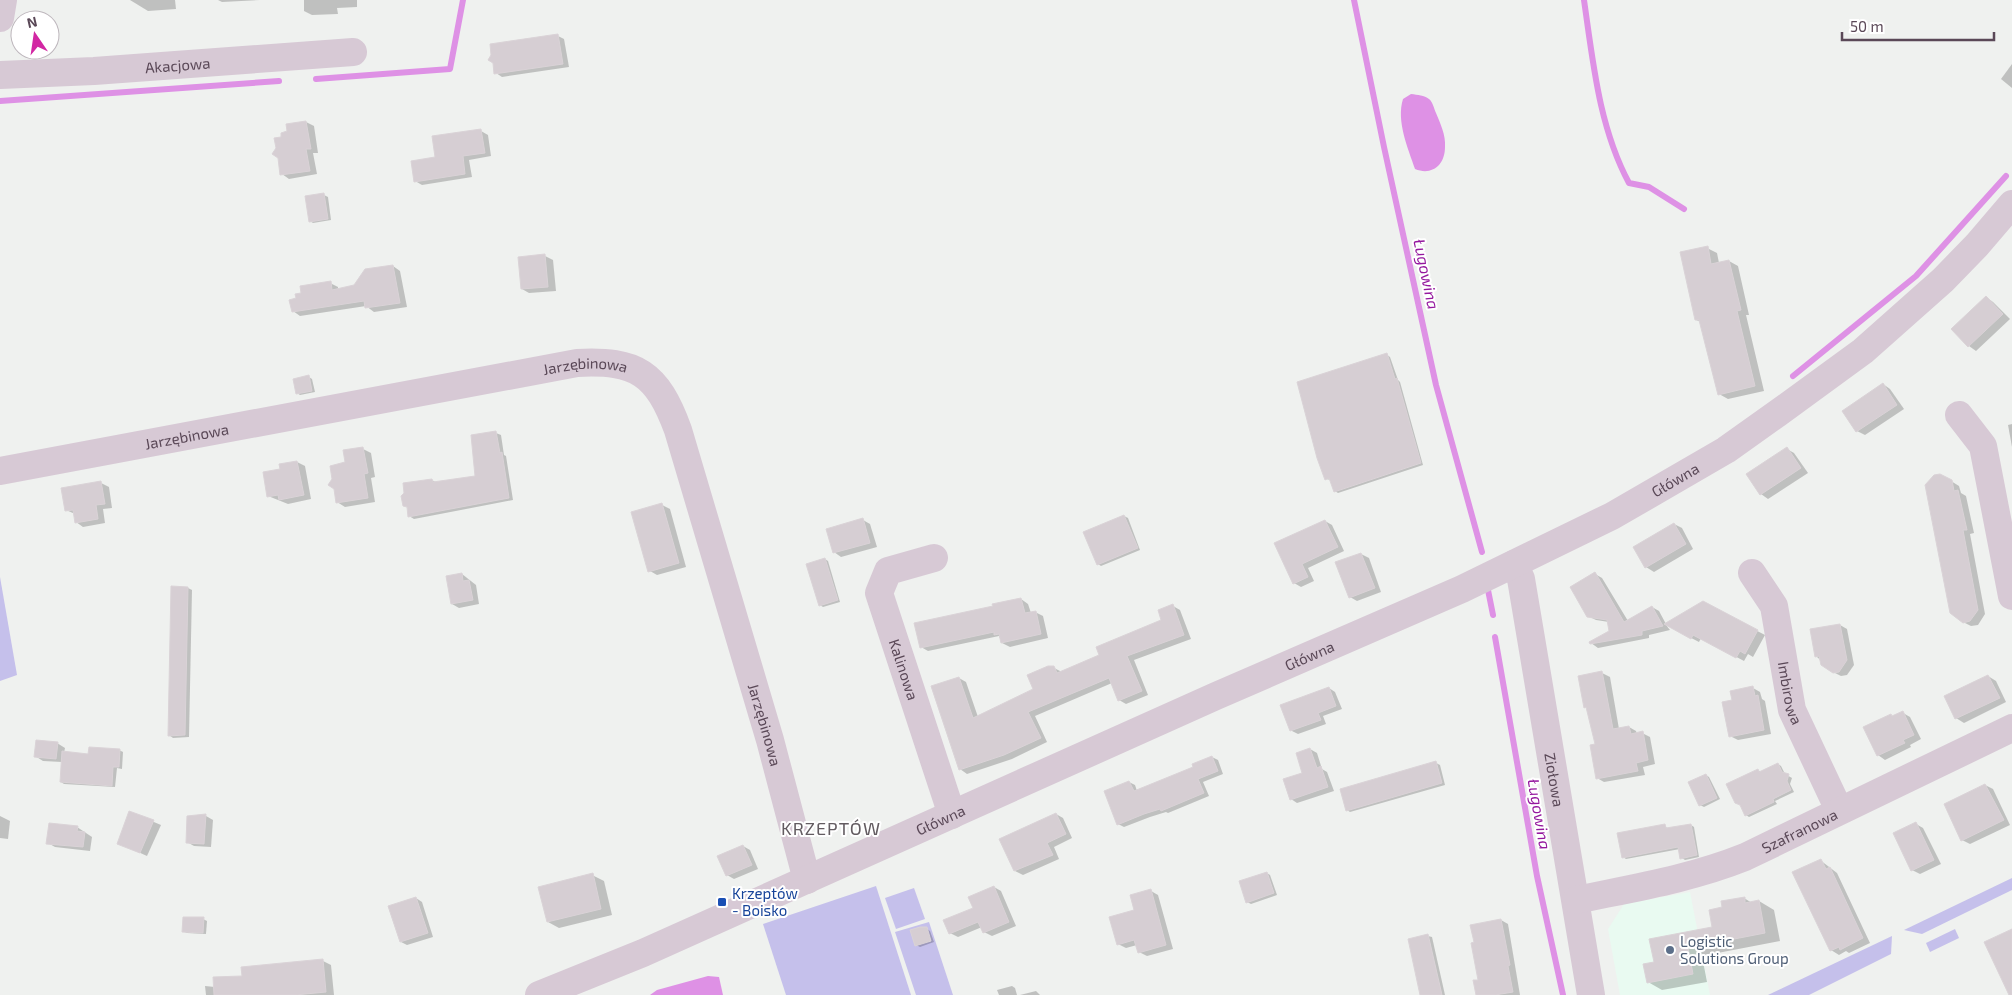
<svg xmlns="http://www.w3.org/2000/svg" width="2012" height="995" font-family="'Exo 2',sans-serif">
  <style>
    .commercial { fill: #e9faf1 }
    .green { fill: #c5c0eb }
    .water { fill: #de91e5 }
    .shadow { fill: #0003 }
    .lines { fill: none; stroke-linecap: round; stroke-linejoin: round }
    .stream { stroke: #de91e5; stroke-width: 6 }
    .building { fill: #d6ced3; stroke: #dad3d7 }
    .minor { stroke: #d7c9d5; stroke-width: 28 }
    .transit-dot { fill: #1a4fb4; stroke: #fff; stroke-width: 2 }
    .service-dot { fill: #5c6f8a; stroke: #fff; stroke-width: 2 }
    .labels { text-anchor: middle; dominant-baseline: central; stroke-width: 4; stroke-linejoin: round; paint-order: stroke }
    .street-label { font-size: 15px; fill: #5a4857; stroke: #fff }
    .transit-label { font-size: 15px; fill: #164399; stroke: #fff; text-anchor: start }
    .service-label { font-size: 15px; fill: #4e5e75; stroke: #fff; text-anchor: start }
    .water-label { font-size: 16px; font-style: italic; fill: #94189e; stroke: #fff }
    .quarter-label { font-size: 18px; letter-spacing: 1px; fill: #635c61; stroke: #fff }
  </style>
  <rect width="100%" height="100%" fill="#eff1ef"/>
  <polygon class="commercial" points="1690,892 1710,995 1620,995 1608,929 1624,904"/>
  <g class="green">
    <polygon points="0,577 17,675 0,681"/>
    <polygon points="2012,878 2012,890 1922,934 1904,930"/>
    <polygon points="876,886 911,995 786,995 763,924"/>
    <polygon points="914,888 925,919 896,929 885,898"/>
    <polygon points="929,922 953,995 916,995 895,932"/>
    <polygon points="1955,929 1959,938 1930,952 1926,943"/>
    <polygon points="1892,936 1891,954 1809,995 1768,995"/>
  </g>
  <g class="water">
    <path d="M 1411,94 C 1418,95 1424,95 1429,99 C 1433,102 1434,109 1436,113 C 1440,123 1446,135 1445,147 C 1445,165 1432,176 1415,169 C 1408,148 1396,121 1403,99 Z"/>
    <polygon points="708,976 719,977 723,995 650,995 657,990"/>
  </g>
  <g class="shadow">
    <polygon points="130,0 175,0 176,9 148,11"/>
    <polygon points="218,0 260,0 222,2"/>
    <polygon points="304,0 357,0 357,7 337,8 338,14 312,15 304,11"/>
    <polygon points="558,36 564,39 569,67 502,77 496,73"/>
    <polygon points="2012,64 2012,88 2001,79"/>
    <polygon points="306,122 314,126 318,153 313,153 317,174 289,179 282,174"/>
    <polygon points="481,131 488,135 491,156 469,160 472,177 422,185 415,181 437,158"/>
    <polygon points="324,195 328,197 331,220 313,223 310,221"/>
    <polygon points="1707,248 1717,253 1719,263 1729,261 1738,266 1749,315 1746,315 1764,391 1728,399 1719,394 1701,322 1696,320"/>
    <polygon points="545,256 553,260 556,291 529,293 522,289 519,258"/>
    <polygon points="393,266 400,271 407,307 374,312 366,306 300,316 293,311 297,299 330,283 338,287 338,290 354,286"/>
    <polygon points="1986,297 1993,302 2010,319 1976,351 1969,346 1953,329"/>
    <polygon points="1387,355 1390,357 1398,380 1400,382 1423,465 1338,493 1335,491 1331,480 1326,479"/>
    <polygon points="309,377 312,379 315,392 300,395 297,393"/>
    <polygon points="1883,384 1890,389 1904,409 1865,435 1857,431"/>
    <polygon points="2012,424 2012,447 2008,425"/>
    <polygon points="496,433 501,435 504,455 506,456 513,500 414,519 409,516 432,480 437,483 476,477"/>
    <polygon points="363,449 371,453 375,477 371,478 375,502 345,507 337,502 346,463"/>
    <polygon points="1787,449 1794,453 1808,473 1768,499 1761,494"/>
    <polygon points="297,462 305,466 311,499 288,504 268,496 281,470 280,465"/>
    <polygon points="1951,481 1959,486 1961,493 1966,496 1974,533 1970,534 1985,614 1978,625 1971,626 1963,622"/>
    <polygon points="101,483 109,487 112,508 103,509 105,523 83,527 76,522 75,514 66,510"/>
    <polygon points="662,505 670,509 686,567 657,575 650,571"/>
    <polygon points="1124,516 1128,518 1140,550 1101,566 1098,564"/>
    <polygon points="863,520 870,524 877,547 841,557 834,552"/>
    <polygon points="1325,521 1332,525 1344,551 1308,568 1314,581 1301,587 1294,583 1276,544"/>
    <polygon points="1674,524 1682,528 1693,549 1654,572 1646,567"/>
    <polygon points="1361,554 1369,558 1381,592 1357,601 1350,597"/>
    <polygon points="825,559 828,561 840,602 823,607 820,605"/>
    <polygon points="462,574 476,585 479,604 459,608 452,604"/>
    <polygon points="1595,574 1602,578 1628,621 1652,607 1659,611 1666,624 1703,603 1765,635 1753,657 1748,654 1744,661 1701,638 1699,642 1666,625 1670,630 1649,635 1649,638 1598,648 1591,643 1611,631 1609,622 1596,620 1588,616"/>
    <polygon points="173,588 188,588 192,590 189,737 173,738 169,735"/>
    <polygon points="1021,599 1028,604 1031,613 1035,612 1043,616 1048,638 1010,647 1002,643 999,636 928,651 921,647 994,607"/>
    <polygon points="1173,606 1180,610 1191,639 1134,660 1148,695 1126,704 1119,700 1112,683 1035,716 1047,742 1012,759 967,774 960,769 959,678 966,682 978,717 1034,690 1054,668 1062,672 1101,656 1162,621"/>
    <polygon points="1840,625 1847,629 1854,665 1847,675 1841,676 1833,672 1816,656"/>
    <polygon points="1602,673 1610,677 1619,729 1629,727 1636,731 1637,734 1642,733 1650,737 1655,764 1643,767 1645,775 1604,782 1597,778 1596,745 1588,708 1585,707"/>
    <polygon points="1988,676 1996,681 2006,702 1964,723 1956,718"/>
    <polygon points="1329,688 1335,692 1342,709 1323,716 1326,724 1298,734 1292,731 1282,706"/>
    <polygon points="1753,688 1760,692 1762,699 1765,701 1771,734 1738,740 1730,736 1734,701"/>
    <polygon points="1903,713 1910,717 1921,739 1910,745 1911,747 1885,760 1878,755 1894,717"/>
    <polygon points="57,743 65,748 64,753 89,755 119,750 123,752 122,769 117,768 115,787 64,784 61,782 62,762 43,761 35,756"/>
    <polygon points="1310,749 1317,753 1322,769 1327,772 1334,791 1297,803 1291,799 1304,773"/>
    <polygon points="1212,757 1218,760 1223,774 1203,782 1209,796 1168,813 1166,812 1150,817 1124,827 1118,824 1129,782 1135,785 1137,791 1195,768"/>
    <polygon points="1436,763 1440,765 1445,785 1350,812 1347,810"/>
    <polygon points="1778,764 1781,766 1785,774 1792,778 1790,784 1794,792 1775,801 1777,804 1749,817 1746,815 1758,770 1761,772"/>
    <polygon points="1706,775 1709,777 1720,799 1704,807 1700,805"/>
    <polygon points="1985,785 1993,789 2010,825 1970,844 1962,840"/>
    <polygon points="130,812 161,825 147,856 118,843"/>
    <polygon points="1056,814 1063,818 1072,838 1054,847 1059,859 1023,875 1015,871 1001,840"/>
    <polygon points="0,816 10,821 8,839 0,838"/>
    <polygon points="206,816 213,820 211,847 194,846 187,842 188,818"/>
    <polygon points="1916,824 1923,828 1941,864 1920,874 1912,870"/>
    <polygon points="1691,825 1694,827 1699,857 1685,860 1682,858 1680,849 1626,859 1623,857 1665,826 1668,829"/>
    <polygon points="77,827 92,837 90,851 55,847 48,843"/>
    <polygon points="743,846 750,850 758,869 734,879 727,875"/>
    <polygon points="1820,860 1837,873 1870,943 1849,953 1846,951 1839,955 1831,950"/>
    <polygon points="1267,873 1270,875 1277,895 1251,904 1247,902"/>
    <polygon points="592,875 604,881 612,915 559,928 548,922"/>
    <polygon points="994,887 1001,891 1016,926 992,936 984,932 982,927 958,937 950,933"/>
    <polygon points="1151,891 1158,895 1173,949 1147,956 1139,952 1137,945 1126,948 1118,944 1136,911"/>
    <polygon points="416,898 422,902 433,937 407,945 401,942"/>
    <polygon points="1744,898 1752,903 1759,901 1774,910 1780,941 1702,956 1707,982 1662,990 1648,982 1656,963 1713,928 1724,908"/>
    <polygon points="203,919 207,921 206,934 187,933 183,931"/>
    <polygon points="1501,920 1508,924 1520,995 1477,995 1480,981"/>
    <polygon points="927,929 930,931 934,942 920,947 916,945"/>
    <polygon points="1428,936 1432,937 1445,995 1421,995"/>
    <polygon points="323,961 331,965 334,995 206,995 205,986 215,987 243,977"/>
    <polygon points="1012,986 1015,988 1017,995 999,995 997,990"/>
    <polygon points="1036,991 1040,995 1020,995"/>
  </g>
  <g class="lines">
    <g class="stream">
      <polyline points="1354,0 1384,147 1436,385 1482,552"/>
      <path d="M 1584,0 C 1593,62 1599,127 1629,183 L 1649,187 L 1684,209"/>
      <polyline points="316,79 450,69 463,0"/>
      <polyline points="0,101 279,81"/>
      <polyline points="1793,376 1916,276 2006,176"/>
      <polyline points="1488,590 1493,615"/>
      <polyline points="1495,637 1537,876 1563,995"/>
    </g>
  </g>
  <g class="building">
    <polygon points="558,34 563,64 494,74 493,63 488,60 491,55 490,44"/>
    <polygon points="306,121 311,149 306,149 310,171 280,175 278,158 272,154 276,148 274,138 281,137 281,133 287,131 286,124"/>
    <polygon points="481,129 485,153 463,156 465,174 414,182 411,161 435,157 432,136"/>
    <polygon points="324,193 328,219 309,222 305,196"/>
    <polygon points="1708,246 1711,264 1729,260 1741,310 1737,311 1755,386 1718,395 1699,320 1695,320 1680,252"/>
    <polygon points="545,254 548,287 521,289 518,257"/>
    <polygon points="393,265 400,303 365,308 364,301 292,312 289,300 296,298 295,294 301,293 300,286 331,281 332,290 354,285 365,269"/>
    <polygon points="1986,296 2003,314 1968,347 1951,329"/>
    <polygon points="1387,353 1395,379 1397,378 1421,463 1334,492 1329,478 1325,480 1317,458 1297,382"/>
    <polygon points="309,375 312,391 296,394 293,379"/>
    <polygon points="1883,383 1897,405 1856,432 1842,411"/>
    <polygon points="496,431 500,453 502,452 509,498 408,517 407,507 403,506 401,496 404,493 403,483 432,479 433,482 475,476 471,435"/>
    <polygon points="363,447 368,473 364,474 368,498 336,503 334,489 328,485 332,479 330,466 345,462 343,450"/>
    <polygon points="1787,447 1801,468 1760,495 1746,474"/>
    <polygon points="297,461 304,495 279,500 278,495 267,497 263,472 280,469 279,464"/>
    <polygon points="1940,474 1952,480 1954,491 1958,490 1967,530 1963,530 1978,610 1970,621 1963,623 1950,613 1925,485 1934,475"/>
    <polygon points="101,481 105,504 96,505 98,519 75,523 73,510 65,511 61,488"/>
    <polygon points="662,503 679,563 648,572 631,512"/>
    <polygon points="1124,515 1138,548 1097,565 1083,532"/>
    <polygon points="863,518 870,543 833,553 826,529"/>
    <polygon points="1325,520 1338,547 1302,564 1308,577 1293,584 1274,543"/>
    <polygon points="1674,523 1686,544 1645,568 1633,547"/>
    <polygon points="1361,553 1375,588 1349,598 1335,562"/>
    <polygon points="825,558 838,600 819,606 806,564"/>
    <polygon points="1595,572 1624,622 1652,606 1663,626 1642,631 1642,635 1590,644 1589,642 1609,631 1607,620 1587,617 1570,587"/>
    <polygon points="462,573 463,581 469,580 473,600 451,604 446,576"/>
    <polygon points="171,586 188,587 185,735 168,736"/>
    <polygon points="1021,598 1025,613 1036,611 1041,634 1001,643 999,634 994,635 994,632 920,648 914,623 993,606 992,604"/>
    <polygon points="1703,601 1758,630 1745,654 1740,651 1736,658 1693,635 1691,639 1664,624"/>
    <polygon points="1173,604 1184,635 1127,656 1142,691 1118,701 1109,678 1028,712 1041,738 1004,755 959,770 931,686 959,677 973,718 1033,689 1027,675 1048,666 1054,666 1057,673 1099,655 1096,647 1161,620 1158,610"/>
    <polygon points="1840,624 1847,660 1839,672 1833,673 1821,665 1819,656 1815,657 1810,629"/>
    <polygon points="1602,671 1613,729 1629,726 1631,734 1643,731 1648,760 1636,763 1638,771 1596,779 1590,745 1595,744 1586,707 1584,708 1578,676"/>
    <polygon points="1988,675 2000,698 1955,719 1944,696"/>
    <polygon points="1753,686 1755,696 1758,695 1764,730 1729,737 1722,702 1732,700 1730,691"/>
    <polygon points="1329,687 1336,706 1318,713 1321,720 1290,731 1280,705"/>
    <polygon points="1903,711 1914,735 1903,740 1905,743 1877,756 1863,727 1891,714 1892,716"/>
    <polygon points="36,740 58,742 56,759 34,757"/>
    <polygon points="89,747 120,749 119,767 113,767 112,786 60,782 62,751 88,754"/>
    <polygon points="1310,748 1317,768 1321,766 1328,787 1290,800 1283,779 1302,773 1296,753"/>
    <polygon points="1212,756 1218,771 1198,779 1204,793 1161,811 1160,809 1144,814 1117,825 1104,791 1129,781 1134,791 1193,767 1192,764"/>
    <polygon points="1436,761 1442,783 1346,811 1340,789"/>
    <polygon points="1778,763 1782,772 1789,774 1787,781 1791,790 1773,799 1774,802 1745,816 1740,805 1735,803 1726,784 1758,769 1759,772"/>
    <polygon points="1706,774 1717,798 1699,806 1688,782"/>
    <polygon points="1985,784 2004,820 1961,841 1944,804"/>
    <polygon points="129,811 154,820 140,853 117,844"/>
    <polygon points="1056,813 1066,834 1047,843 1053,855 1014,871 999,839"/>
    <polygon points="206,814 204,844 186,843 187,816"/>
    <polygon points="1916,822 1934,860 1911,871 1893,833"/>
    <polygon points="49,823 78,826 77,831 85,832 83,847 46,844"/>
    <polygon points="1665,824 1666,828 1691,824 1697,855 1680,859 1678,847 1622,858 1617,833"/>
    <polygon points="743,845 752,865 726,876 717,856"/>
    <polygon points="1821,859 1826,869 1830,867 1863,938 1840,950 1839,947 1830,951 1792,872"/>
    <polygon points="1267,872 1274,893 1246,903 1239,881"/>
    <polygon points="593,873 601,909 547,922 538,887"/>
    <polygon points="994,886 1009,922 983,933 978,922 949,934 943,920 973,908 968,897"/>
    <polygon points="1151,889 1166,945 1138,953 1134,940 1117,945 1109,917 1134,910 1130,895"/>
    <polygon points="416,897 428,933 400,942 388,906"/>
    <polygon points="1745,897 1745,903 1759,900 1765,933 1688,948 1693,974 1647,983 1643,964 1654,962 1649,939 1712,927 1709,910 1722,907 1721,901"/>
    <polygon points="183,917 204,917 203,933 182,932"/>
    <polygon points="1501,919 1510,965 1508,966 1513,992 1495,995 1476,995 1473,980 1478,980 1471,943 1474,942 1470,925"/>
    <polygon points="920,927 927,927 931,941 915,946 910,930"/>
    <polygon points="2012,929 2012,995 2009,995 1984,942"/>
    <polygon points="1428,934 1442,995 1420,995 1408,939"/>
    <polygon points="323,959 326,992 295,995 214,995 213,977 242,976 241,967"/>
  </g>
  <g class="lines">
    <g class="minor">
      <polyline points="0,18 3,0"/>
      <path id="s1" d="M 0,75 L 94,71 L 353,52"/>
      <polyline points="1959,415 1983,446 2012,596"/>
      <path id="s2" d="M 0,471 L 577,363 C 637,360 657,373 678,430 L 770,740 L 807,880"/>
      <path id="s3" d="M 934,558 L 888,571 L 879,593 L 952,815"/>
      <path id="s4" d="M 1514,564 L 1521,579 L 1591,995"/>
      <path id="s5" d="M 1752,573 L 1774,606 L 1792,710 L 1839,810"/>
      <path id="s6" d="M 1576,900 C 1633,888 1690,879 1745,857 L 2012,728"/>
      <path id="s7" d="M 539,995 L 643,953 L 1216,696 L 1462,589 L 1612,516 L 1726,450 L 1778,413 L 1863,351 L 1943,280 L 1977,245 L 2012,204"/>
    </g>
  </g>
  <rect class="transit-dot" x="717" y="897" width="10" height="10" rx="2.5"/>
  <circle class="service-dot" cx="1670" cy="950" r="5"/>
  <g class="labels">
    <g class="street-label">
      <text stroke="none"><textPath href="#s1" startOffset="178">Akacjowa</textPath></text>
      <text stroke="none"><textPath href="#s2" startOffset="595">Jarzębinowa</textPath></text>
      <text stroke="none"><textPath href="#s2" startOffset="190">Jarzębinowa</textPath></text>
      <text stroke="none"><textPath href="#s7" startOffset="1248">Główna</textPath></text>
      <text stroke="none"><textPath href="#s7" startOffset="842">Główna</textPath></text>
      <text stroke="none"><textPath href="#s3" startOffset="152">Kalinowa</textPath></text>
      <text stroke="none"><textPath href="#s5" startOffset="128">Imbirowa</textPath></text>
      <text stroke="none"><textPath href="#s2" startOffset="1029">Jarzębinowa</textPath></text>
      <text stroke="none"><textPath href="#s4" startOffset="220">Ziołowa</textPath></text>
      <text stroke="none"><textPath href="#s7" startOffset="438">Główna</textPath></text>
      <text stroke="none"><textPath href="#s6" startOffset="235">Szafranowa</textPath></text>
    </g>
    <g class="transit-label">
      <text x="732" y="893">Krzeptów<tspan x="732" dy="17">- Boisko</tspan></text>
    </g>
    <g class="service-label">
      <text x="1680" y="941">Logistic<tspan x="1680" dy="17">Solutions Group</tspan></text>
    </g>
    <g class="water-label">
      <text transform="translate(1427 274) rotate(78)">Ługowina</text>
      <text transform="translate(1540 814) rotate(80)">Ługowina</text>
    </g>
    <g class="quarter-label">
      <text x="831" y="828">KRZEPTÓW</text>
    </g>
  </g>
  <g transform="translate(35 35) rotate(347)"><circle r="24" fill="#ffffff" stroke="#bdb6bc"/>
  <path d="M0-4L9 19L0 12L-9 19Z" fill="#d227a3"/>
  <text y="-8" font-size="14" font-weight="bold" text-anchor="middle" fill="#5a4857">N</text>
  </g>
  <path d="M1842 32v8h152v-8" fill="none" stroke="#5a4857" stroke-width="2.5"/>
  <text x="1850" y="32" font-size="15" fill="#5a4857" stroke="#ffffff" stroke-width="4" paint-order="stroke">50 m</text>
</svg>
